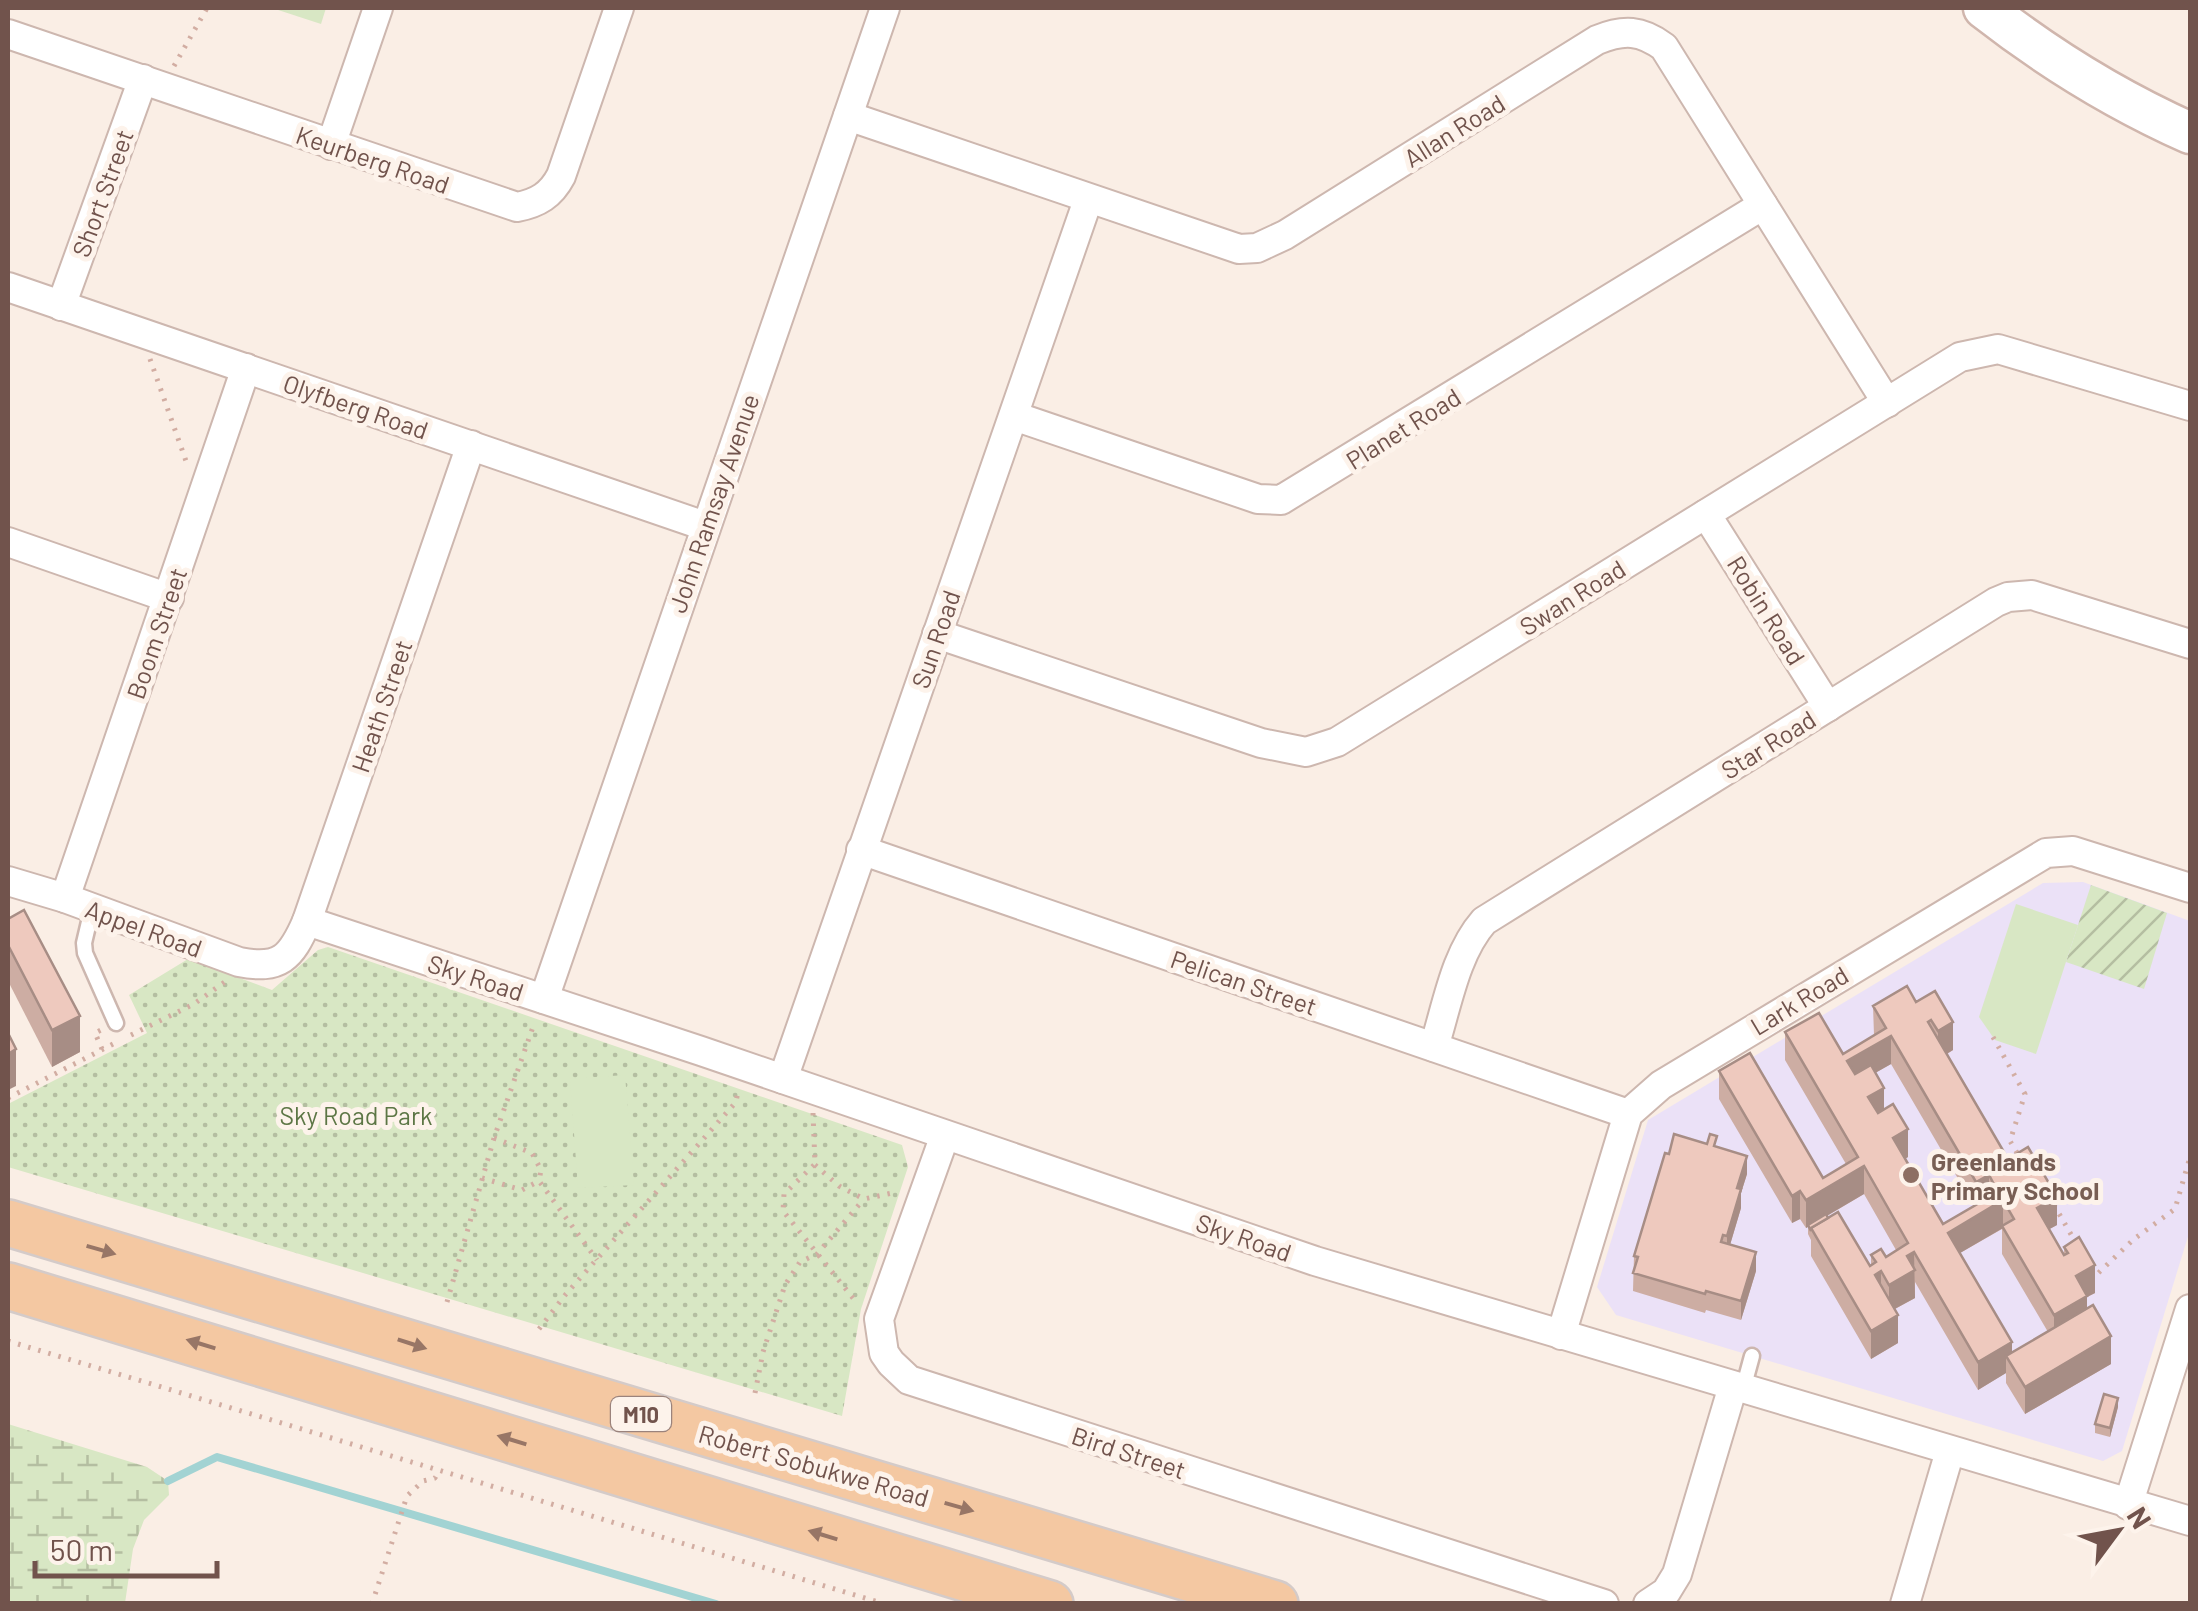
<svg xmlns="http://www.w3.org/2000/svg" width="2198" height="1611" font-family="Barlow,sans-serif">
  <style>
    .education { fill: #ebe1f7 }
    .wetland { fill: url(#wetland-marsh) }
    .park { fill: url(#park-dots) }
    .garden { fill: url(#garden-furrows) }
    .pitch { fill: #d8e7c4 }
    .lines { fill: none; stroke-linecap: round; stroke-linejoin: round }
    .stream { stroke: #a2d3d3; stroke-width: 8 }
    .lane-casing { stroke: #cdb7af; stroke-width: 19 }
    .street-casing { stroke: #cdb7af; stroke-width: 32 }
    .secondary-casing { stroke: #d0b6ad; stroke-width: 45 }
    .primary-casing { stroke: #d4cbc9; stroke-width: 50 }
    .path { stroke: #d2ada2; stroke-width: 5; stroke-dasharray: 2.5 8; stroke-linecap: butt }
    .lane { stroke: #fff; stroke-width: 14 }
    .street { stroke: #fff; stroke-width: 28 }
    .secondary { stroke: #fff; stroke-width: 40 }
    .primary { stroke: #f4c8a2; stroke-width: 45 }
    .wall { fill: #cdada3; fill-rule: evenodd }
    .shaded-wall { fill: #a78d85 }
    .building { fill: #eec9be; stroke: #a78d85; stroke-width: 2.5; fill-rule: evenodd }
    .oneway { fill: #987666 }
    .education-dot { fill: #8d6e63; stroke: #fdf3eb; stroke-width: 4 }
    .labels { text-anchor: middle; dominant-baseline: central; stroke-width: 10; stroke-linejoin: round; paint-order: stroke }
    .shield { fill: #fdf3eb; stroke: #9b837c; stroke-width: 2.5 }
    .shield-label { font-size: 22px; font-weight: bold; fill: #71534c }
    .street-label { font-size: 25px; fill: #71534c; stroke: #fdf3eb }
    .park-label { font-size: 25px; fill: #5c7645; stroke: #fdf3eb }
    .education-label { font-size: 25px; font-weight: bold; fill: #785e54; stroke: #fdf3eb; text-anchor: start }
  </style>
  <defs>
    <pattern id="wetland-marsh" width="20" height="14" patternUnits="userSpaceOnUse" patternTransform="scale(2.5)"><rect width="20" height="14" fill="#d8e7c4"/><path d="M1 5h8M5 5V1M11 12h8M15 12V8" fill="none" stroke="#b4bea1"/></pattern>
    <pattern id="park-dots" width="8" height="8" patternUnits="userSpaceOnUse" patternTransform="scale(2.5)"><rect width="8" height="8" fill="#d8e7c4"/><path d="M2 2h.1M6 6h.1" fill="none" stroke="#b4bea1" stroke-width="1.8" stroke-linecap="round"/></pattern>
    <pattern id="garden-furrows" width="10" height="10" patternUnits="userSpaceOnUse" patternTransform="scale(2.5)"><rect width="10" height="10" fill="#d8e7c4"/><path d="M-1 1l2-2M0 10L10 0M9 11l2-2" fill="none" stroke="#b4bea1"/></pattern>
  </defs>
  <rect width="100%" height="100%" fill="#faeee5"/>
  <polygon class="education" points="2083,882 2190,921 2190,1230 2122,1451 2103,1461 1616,1315 1597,1287 1648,1120 2043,883"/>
  <polygon class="wetland" points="8,1424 147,1467 168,1481 169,1495 144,1520 133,1549 125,1603 8,1603"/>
  <polygon class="park" points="328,947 902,1145 908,1167 861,1309 842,1416 8,1167 8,1104 147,1033 129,995 188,959 272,990 318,950"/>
  <polygon class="garden" points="2091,885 2167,913 2144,989 2066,962"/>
  <g class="pitch">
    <polygon points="272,8 326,8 321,24"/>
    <polygon points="2016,904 2078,925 2036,1054 1995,1040 1979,1017"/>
    <polygon points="625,1075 634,1185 578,1188 570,1079"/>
  </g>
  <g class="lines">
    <polyline class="stream" points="168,1481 217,1457 716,1604"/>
    <defs>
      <g id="lane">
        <polyline points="92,909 84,943 85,953 116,1023"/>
        <polyline points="1743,1389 1752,1356"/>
      </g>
      <g id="street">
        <path d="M 8,34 L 517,207 C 538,203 551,195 561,176 L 619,8"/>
        <path d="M 848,116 L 1239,249 L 1257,248 L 1285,235 L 1597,40 C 1624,29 1641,30 1664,47 L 1887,403"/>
        <polyline points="331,145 378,8"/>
        <polyline points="8,287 705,526"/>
        <polyline points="61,306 143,79"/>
        <polyline points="1014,416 1258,499 1281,500 1763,205"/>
        <polyline points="1706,514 1828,707"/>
        <polyline points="8,542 169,598"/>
        <polyline points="937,634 1261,743 1306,752 1337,742 1960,357 1998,349 2190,406"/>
        <polyline points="861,850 1628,1114"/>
        <path d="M 8,881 L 65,898 L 239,962 C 280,970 291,958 307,921 L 471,445"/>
        <polyline points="65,898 246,368"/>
        <polyline points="307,921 701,1051 1315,1261 2190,1521"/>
        <polyline points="544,999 885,8"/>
        <path d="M 1434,1047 C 1447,1006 1455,954 1484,921 L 1996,602 L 2008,597 L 2032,595 L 2190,644"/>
        <polyline points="783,1079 1088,200"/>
        <polyline points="945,1135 879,1319 884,1353 891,1363 909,1380 1604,1604"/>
        <polyline points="1561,1335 1628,1114 1661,1085 2046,853 2073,851 2190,888"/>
        <polyline points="2128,1505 2190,1309"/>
        <polyline points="1648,1604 1666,1592 1677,1574 1733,1386"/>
        <polyline points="1905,1604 1950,1451"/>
      </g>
      <path id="secondary" d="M 1984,8 C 2048,58 2116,100 2190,133"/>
      <g id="primary">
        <polyline points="8,1223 1275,1604"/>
        <polyline points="8,1286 1050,1604"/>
      </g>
    </defs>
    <use href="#lane" class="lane-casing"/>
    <use href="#street" class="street-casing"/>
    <use href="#secondary" class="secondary-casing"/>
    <use href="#primary" class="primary-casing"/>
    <g class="path">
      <polyline points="174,66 207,8"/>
      <polyline points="150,359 186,461"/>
      <polyline points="131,1035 194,1004 226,981"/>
      <polyline points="1993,1037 2025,1094 2010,1141 2019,1156"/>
      <polyline points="102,1049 95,1033 103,1029"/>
      <polyline points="8,1098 117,1042"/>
      <polyline points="813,1113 815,1164 784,1194 783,1211 857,1303"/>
      <polyline points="494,1138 532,1153 541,1170 539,1181 597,1260"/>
      <polyline points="815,1165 839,1186 864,1199 897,1192"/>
      <polyline points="482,1178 522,1190 539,1181"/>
      <polyline points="2054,1205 2076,1243"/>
      <polyline points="2091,1280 2134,1239 2175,1209 2190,1157"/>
      <polyline points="447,1302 494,1138 534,1024"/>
      <polyline points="539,1329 566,1294 736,1102 738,1091"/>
      <polyline points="8,1341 885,1604"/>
      <polyline points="755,1393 763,1352 785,1285 800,1262 817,1254 864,1199"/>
      <polyline points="372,1604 407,1496 423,1481 435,1478 439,1470"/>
    </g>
    <use href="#lane" class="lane"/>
    <use href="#street" class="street"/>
    <use href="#secondary" class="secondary"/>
    <use href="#primary" class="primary"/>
  </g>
  <g class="wall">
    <polygon points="8,919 80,1052 52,1067 8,981"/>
    <path d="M 1935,991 L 1953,1050 L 1947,1054 L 2008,1159 L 2057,1225 L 2049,1229 L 2064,1254 L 2064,1247 L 2095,1293 L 2087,1297 L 2087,1308 L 2111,1364 L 2025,1414 L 2006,1383 L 2006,1373 L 1978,1390 L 1915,1282 L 1915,1298 L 1895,1309 L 1898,1343 L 1871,1359 L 1811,1256 L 1811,1240 L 1808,1234 L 1808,1227 L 1806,1228 L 1800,1219 L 1792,1223 L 1719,1099 L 1719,1071 L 1823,1178 L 1846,1164 L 1785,1060 L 1785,1032 L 1843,1054 L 1874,1035 L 1873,1006 L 1916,1002 ZM 1891,1064 L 1974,1206 L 1943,1224 L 1905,1159 L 1908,1157 L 1884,1109 L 1875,1073 ZM 1864,1194 L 1896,1250 L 1886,1257 L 1871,1255 L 1871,1265 L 1870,1266 L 1827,1216 ZM 2002,1229 L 2002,1254 L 2048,1332 L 2012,1353 L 1960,1253 Z"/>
    <polygon points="1717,1147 1747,1174 1741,1193 1741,1208 1730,1245 1756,1271 1741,1320 1706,1310 1705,1313 1633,1291 1634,1256 1669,1154"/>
    <polygon points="2118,1407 2110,1437 2095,1433 2095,1424"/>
  </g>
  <g class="shaded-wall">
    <polygon points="80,1016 80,1052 52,1067 52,1030"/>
    <polygon points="1953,1022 1953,1050 1938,1059 1938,1031"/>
    <polygon points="1891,1036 1891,1064 1847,1089 1847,1061"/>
    <polygon points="16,1049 16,1086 8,1090 8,1054"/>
    <polygon points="1884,1088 1884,1115 1868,1124 1868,1097"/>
    <polygon points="1908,1129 1908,1157 1893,1166 1893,1138"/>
    <polygon points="1747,1156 1747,1174 1741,1193 1741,1208 1727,1255 1727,1236 1737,1188"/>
    <polygon points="1864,1166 1864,1194 1806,1228 1806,1200"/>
    <polygon points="1989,1175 1989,1203 1976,1210 1976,1182"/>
    <polygon points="1800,1191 1800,1219 1792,1223 1792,1196"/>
    <polygon points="2057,1197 2057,1225 2037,1236 2037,1208"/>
    <polygon points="2003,1200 2003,1228 1948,1260 1948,1233"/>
    <polygon points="1756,1252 1756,1271 1741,1320 1741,1301"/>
    <polygon points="1914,1252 1915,1298 1889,1312 1889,1285 1907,1256"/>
    <polygon points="2095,1265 2095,1293 2087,1297 2087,1323 2054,1342 2054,1315 2076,1276"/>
    <polygon points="1881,1271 1881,1299 1875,1275"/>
    <polygon points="1898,1315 1898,1343 1871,1359 1871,1331"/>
    <polygon points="2111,1336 2111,1364 2025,1414 2025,1387"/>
    <polygon points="2012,1342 2012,1365 2006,1356 2006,1373 1978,1390 1978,1362"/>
    <polygon points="2118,1398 2118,1407 2110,1437 2110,1428"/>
  </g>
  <g class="building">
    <polygon points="24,910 80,1016 52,1030 8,945 8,919"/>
    <path d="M 1907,986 L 1916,1002 L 1935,991 L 1953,1022 L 1938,1031 L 1931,1020 L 1928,1022 L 2008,1159 L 2028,1147 L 2057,1197 L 2037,1208 L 2064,1255 L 2068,1253 L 2064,1247 L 2079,1237 L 2095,1265 L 2076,1276 L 2087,1296 L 2054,1315 L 2002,1226 L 2014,1219 L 2003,1200 L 1948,1233 L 2012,1342 L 1978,1362 L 1914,1252 L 1907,1256 L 1915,1270 L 1889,1285 L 1881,1271 L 1875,1275 L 1898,1315 L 1871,1331 L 1811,1228 L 1838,1212 L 1870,1266 L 1876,1262 L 1871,1255 L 1881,1249 L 1886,1257 L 1908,1243 L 1864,1166 L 1806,1200 L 1800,1191 L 1792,1196 L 1719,1071 L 1750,1053 L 1823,1178 L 1858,1157 L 1785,1032 L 1819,1013 L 1843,1054 L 1886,1028 L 1873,1006 ZM 1891,1036 L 1976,1182 L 1989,1175 L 1998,1192 L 1943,1224 L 1893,1138 L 1908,1129 L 1893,1104 L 1878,1113 L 1868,1097 L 1884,1088 L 1871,1065 L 1855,1074 L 1847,1061 Z"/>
    <polygon points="8,1033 16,1049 8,1054"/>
    <polygon points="1674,1134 1707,1144 1710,1134 1717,1136 1714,1146 1747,1156 1737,1188 1741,1189 1727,1236 1723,1235 1721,1242 1756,1252 1741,1301 1706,1291 1705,1294 1633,1273 1638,1257 1634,1256 1665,1153 1669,1154"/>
    <polygon points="1826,1214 1828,1218 1811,1228 1811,1231 1808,1225"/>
    <polygon points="2093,1305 2111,1336 2025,1387 2006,1356"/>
    <polygon points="2104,1394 2118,1398 2110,1428 2095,1424"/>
  </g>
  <defs><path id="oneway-solid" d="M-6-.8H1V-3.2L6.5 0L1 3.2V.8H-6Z" transform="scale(2.5)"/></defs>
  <g class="oneway">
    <use href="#oneway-solid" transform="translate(101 1250) rotate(16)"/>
    <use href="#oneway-solid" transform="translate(201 1344) rotate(-163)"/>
    <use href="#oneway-solid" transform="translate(412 1344) rotate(18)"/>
    <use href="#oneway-solid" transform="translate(512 1440) rotate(-163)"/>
    <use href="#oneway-solid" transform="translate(959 1507) rotate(16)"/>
    <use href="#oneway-solid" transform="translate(823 1535) rotate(-163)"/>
  </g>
  <circle class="education-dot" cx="1911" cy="1175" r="10"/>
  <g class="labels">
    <rect class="shield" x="611" y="1397" width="60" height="34" rx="8"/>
    <g class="shield-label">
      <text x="641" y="1414">M10</text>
    </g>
    <g class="street-label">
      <text transform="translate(1454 130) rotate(-32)">Allan Road</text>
      <text transform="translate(373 159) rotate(19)">Keurberg Road</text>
      <text transform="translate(102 193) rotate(-70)">Short Street</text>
      <text transform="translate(356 406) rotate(19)">Olyfberg Road</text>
      <text transform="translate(1403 428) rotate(-32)">Planet Road</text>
      <text transform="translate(713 503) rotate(-71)">John Ramsay Avenue</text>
      <text transform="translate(1572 597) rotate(-32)">Swan Road</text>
      <text transform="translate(1767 610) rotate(58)">Robin Road</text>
      <text transform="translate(156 633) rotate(-71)">Boom Street</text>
      <text transform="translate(935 639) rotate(-71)">Sun Road</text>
      <text transform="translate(381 706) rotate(-71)">Heath Street</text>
      <text transform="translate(1768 744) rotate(-32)">Star Road</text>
      <text transform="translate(144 928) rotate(20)">Appel Road</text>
      <text transform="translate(476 977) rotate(18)">Sky Road</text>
      <text transform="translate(1244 982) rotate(19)">Pelican Street</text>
      <text transform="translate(1799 1000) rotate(-31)">Lark Road</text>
      <text transform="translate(1244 1237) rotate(19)">Sky Road</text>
      <text transform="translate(1129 1452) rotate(18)">Bird Street</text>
      <text transform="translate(814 1465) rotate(16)">Robert Sobukwe Road</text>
    </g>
    <g class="park-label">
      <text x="356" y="1115">Sky Road Park</text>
    </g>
    <g class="education-label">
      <text x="1931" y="1161">Greenlands<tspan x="1931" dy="29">Primary School</tspan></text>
    </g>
  </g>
  <rect width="2198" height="1611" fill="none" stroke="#71534c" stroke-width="20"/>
  <g transform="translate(2118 1531) rotate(58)" stroke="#fdf3eb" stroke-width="8" paint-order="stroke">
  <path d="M0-8L18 38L0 25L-18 38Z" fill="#71534c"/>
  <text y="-15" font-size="28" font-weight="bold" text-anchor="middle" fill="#71534c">N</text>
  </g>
  <path d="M35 1561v15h182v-15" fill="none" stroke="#71534c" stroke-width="5"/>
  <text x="50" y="1561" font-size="30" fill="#71534c" stroke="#fdf3eb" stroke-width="8" paint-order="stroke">50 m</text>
</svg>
